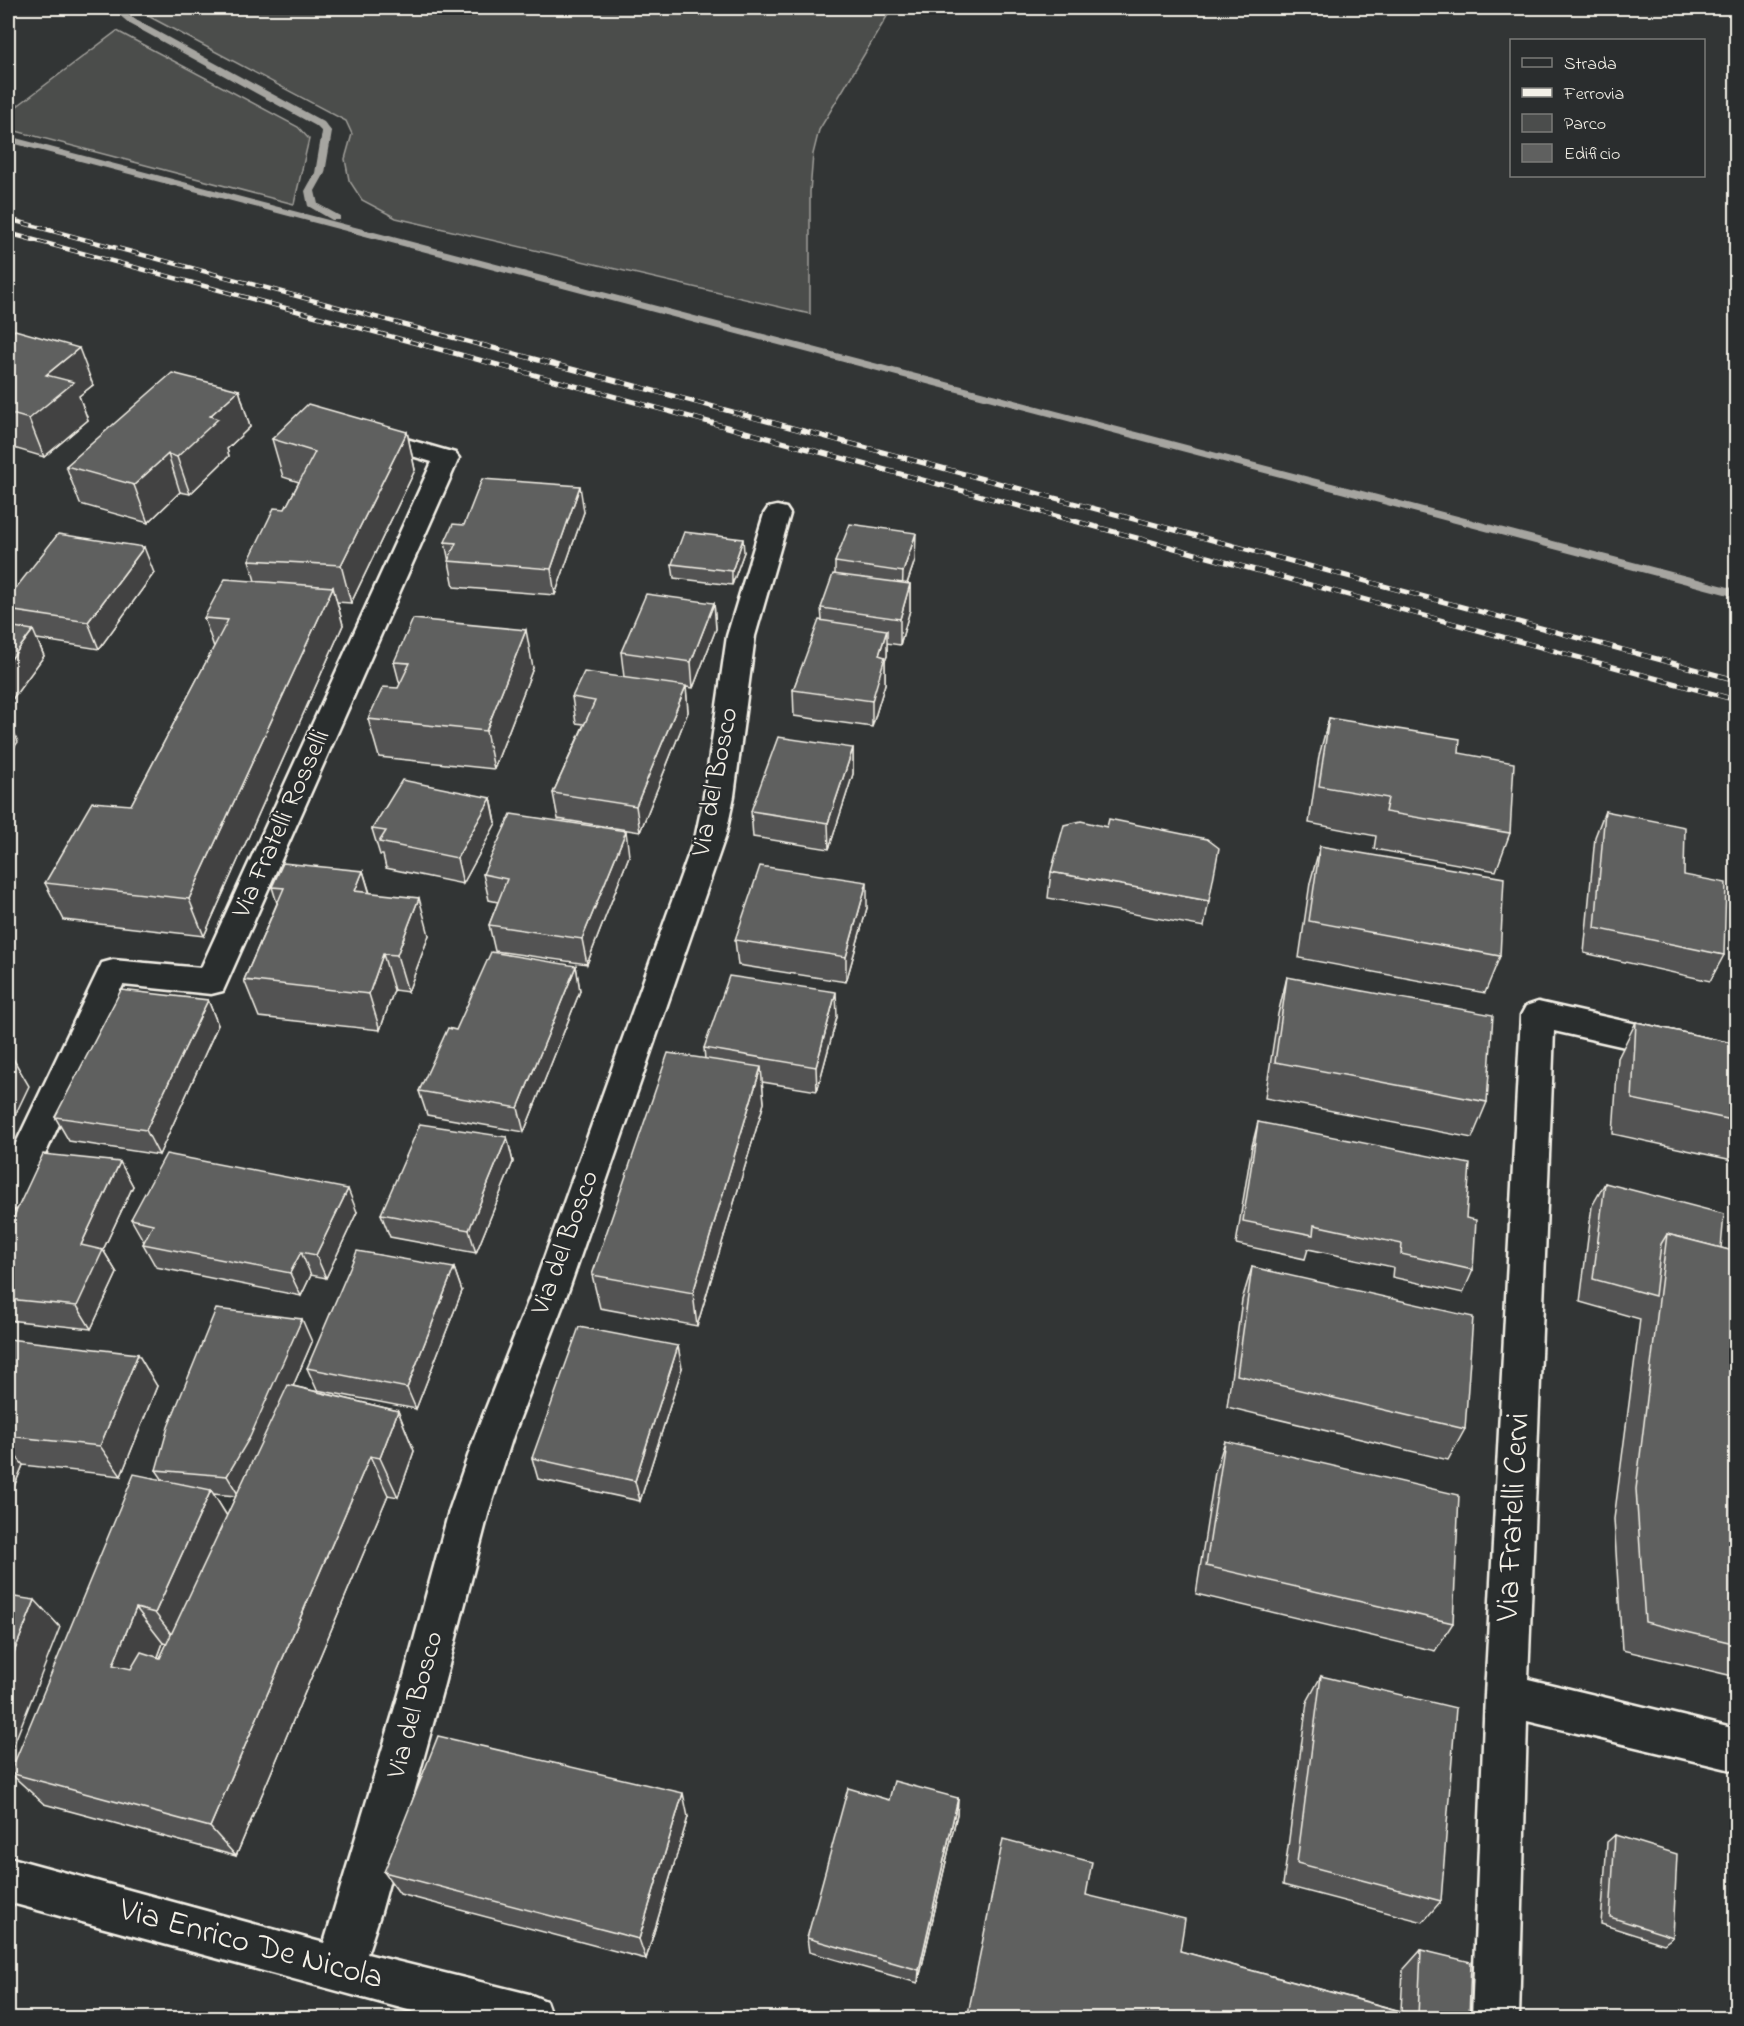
<svg xmlns="http://www.w3.org/2000/svg" width="1744" height="2026" font-family="'Indie Flower',sans-serif">
  <style>
    .green { fill: #4b4d4c; stroke: #a09f9a; stroke-width: 1.5 }
    .lines { fill: none; stroke-linecap: round; stroke-linejoin: round }
    .stream { fill: #a6a5a0; fill-rule: evenodd }
    .street-casing { stroke: #f4f1e8; stroke-width: 5 }
    .street { fill: #2a2d2e; fill-rule: evenodd }
    .rail-far1-casing { stroke: #f4f1e8; stroke-width: 4.5 }
    .rail-casing { stroke: #f4f1e8; stroke-width: 5 }
    .rail-far1 { stroke: #2a2d2e; stroke-width: 3; stroke-dasharray: 8; stroke-linecap: butt }
    .rail { stroke: #2a2d2e; stroke-width: 4; stroke-dasharray: 10; stroke-linecap: butt }
    .wall { fill: #525352; stroke: #f4f1e8; stroke-width: 1.5; fill-rule: evenodd }
    .shaded-wall { fill: #424342; stroke: #f4f1e8; stroke-width: 1.5 }
    .building { fill: #5f605f; stroke: #f4f1e8; stroke-width: 1.5 }
    .labels { text-anchor: middle; dominant-baseline: central; stroke-width: 4.5; stroke-linejoin: round; paint-order: stroke }
    .street-label { font-size: 27px; fill: #f4f1e8; stroke: #2a2d2e }
    .near-street-label { font-size: 33px; fill: #f4f1e8; stroke: #2a2d2e }
  </style>
  <rect width="100%" height="100%" fill="#323535"/>
  <filter id="ink" filterUnits="userSpaceOnUse"><feTurbulence type="fractalNoise" baseFrequency=".0167" numOctaves="2"/><feDisplacementMap in="SourceGraphic" scale="12" xChannelSelector="R" yChannelSelector="G"/><feConvolveMatrix kernelMatrix="1 2 1 2 8 2 1 2 1" color-interpolation-filters="sRGB"/></filter>
  <g filter="url(#ink)">
    <g class="green">
      <polygon points="133,8 892,8 819,130 813,154 810,192 810,314 396,218 362,200 349,180 345,159 352,134 346,121"/>
      <polygon points="117,31 298,127 309,139 294,204 8,129 8,113"/>
    </g>
    <g class="lines">
      <g class="stream">
        <polygon points="111,8 120,8 136,20 324,122 332,132 325,173 315,191 318,204 340,216 340,220 332,220 308,206 305,191 315,173 322,132 316,126 130,24"/>
        <polygon points="8,136 1736,589 1736,597 8,142"/>
      </g>
      <defs>
        <g id="street">
          <polygon points="368,428 455,453 459,458 227,982 223,991 211,994 123,985 21,1207 8,1211 8,1160 102,963 113,960 201,968 432,462 359,440 356,435 359,430"/>
          <polygon points="777,506 786,508 790,514 755,636 734,796 726,834 569,1289 513,1436 489,1511 444,1684 381,1912 367,1954 529,1994 546,2001 552,2018 438,2018 8,1902 8,1857 324,1943 402,1684 449,1511 475,1436 533,1289 696,834 704,796 727,636 764,514 768,508"/>
          <polygon points="1538,1002 1736,1046 1736,1072 1554,1031 1528,1679 1736,1729 1736,1771 1527,1721 1519,2018 1472,2018 1485,1695 1521,1015 1526,1006"/>
        </g>
      </defs>
      <use href="#street" class="street-casing"/>
      <use href="#street" class="street"/>
      <defs>
        <g id="rail-far1">
          <polyline points="8,219 488,347"/>
          <polyline points="8,233 430,347"/>
        </g>
        <g id="rail">
          <polyline points="424,345 1736,700"/>
          <polyline points="482,345 1736,680"/>
        </g>
      </defs>
      <use href="#rail-far1" class="rail-far1-casing"/>
      <use href="#rail" class="rail-casing"/>
      <use href="#rail-far1" class="rail-far1"/>
      <use href="#rail" class="rail"/>
    </g>
    <g class="wall">
      <polygon points="8,336 93,385 79,396 88,420 44,457 14,448 8,453"/>
      <polygon points="239,390 250,427 227,449 229,456 190,494 180,492 148,523 80,504 66,466"/>
      <polygon points="407,432 415,470 351,603 337,602 343,625 204,936 64,920 45,883 131,805 214,647 204,618 255,581 249,560 285,509 299,482 283,477 272,439"/>
      <polygon points="584,512 555,595 454,587 445,542 464,525"/>
      <polygon points="744,552 732,585 674,578 672,564"/>
      <polygon points="915,560 907,584 910,584 910,610 900,645 887,643 887,656 885,661 885,684 872,727 794,716 793,690 822,620 821,608 835,574 835,562"/>
      <polygon points="154,573 99,649 37,639 44,656 8,705 8,598"/>
      <polygon points="714,603 716,629 693,688 686,687 688,712 640,832 558,819 553,793 584,724 576,723 572,697 624,677 621,652"/>
      <polygon points="394,662 533,668 494,769 379,757 368,719 398,688 400,685"/>
      <polygon points="1329,718 1459,753 1510,833 1496,871 1374,849 1376,836 1309,823 1319,756"/>
      <polygon points="853,748 853,774 829,849 753,837 751,811"/>
      <polygon points="491,798 496,823 463,884 386,868 383,855 380,855 372,829"/>
      <polygon points="1605,811 1684,875 1724,955 1710,981 1584,953 1595,837"/>
      <polygon points="1320,846 1500,956 1485,993 1299,958 1310,883"/>
      <polygon points="629,856 587,964 495,951 489,925 498,902 489,900 483,874"/>
      <polygon points="363,871 370,893 429,935 408,992 394,990 380,1030 259,1017 244,980 277,903 272,887"/>
      <polygon points="1051,872 1209,901 1204,927 1048,898"/>
      <polygon points="867,908 846,982 738,965 735,940"/>
      <polygon points="576,966 580,991 524,1132 427,1115 419,1091 456,1030"/>
      <polygon points="1287,977 1487,1102 1472,1138 1265,1098 1278,1014"/>
      <polygon points="208,1000 218,1025 159,1155 69,1141 55,1117"/>
      <polygon points="837,1017 817,1091 762,1082 764,1103 697,1326 600,1308 592,1275 705,1059 704,1048"/>
      <polygon points="1636,1022 1737,1044 1737,1161 1613,1134 1618,1058"/>
      <polygon points="1258,1122 1466,1218 1473,1270 1463,1293 1392,1277 1393,1267 1308,1249 1305,1259 1236,1244 1252,1146"/>
      <polygon points="507,1137 513,1162 476,1253 390,1237 381,1214"/>
      <polygon points="120,1162 133,1186 103,1250 117,1273 91,1329 8,1320 8,1229"/>
      <polygon points="1605,1183 1721,1248 1737,1252 1737,1677 1622,1650 1614,1519 1640,1319 1580,1302 1592,1206"/>
      <polygon points="357,1212 326,1278 311,1275 301,1296 156,1267 143,1244 144,1242 131,1219"/>
      <polygon points="1252,1267 1465,1429 1448,1460 1227,1407 1242,1300"/>
      <polygon points="454,1268 462,1291 416,1409 317,1390 307,1368"/>
      <polygon points="8,1339 157,1386 121,1476 23,1465 8,1501"/>
      <path d="M 312,1342 L 293,1386 L 398,1411 L 414,1451 L 398,1497 L 388,1495 L 236,1856 L 44,1804 L 10,1773 L 163,1480 L 156,1470 ZM 213,1494 L 236,1496 L 227,1516 ZM 163,1643 L 167,1644 L 160,1658 L 158,1657 Z"/>
      <polygon points="682,1368 640,1501 538,1479 532,1458"/>
      <polygon points="1225,1441 1453,1623 1435,1651 1196,1594 1215,1472"/>
      <polygon points="1321,1676 1441,1901 1423,1922 1283,1885 1307,1702"/>
      <polygon points="958,1798 957,1814 918,1983 809,1952 807,1938 889,1800"/>
      <polygon points="688,1817 646,1959 400,1894 384,1872"/>
      <polygon points="1615,1835 1673,1937 1664,1944 1601,1924 1607,1842"/>
      <polygon points="1086,1895 1180,1951 1401,2011 1403,1970 1421,1950 1469,2019 967,2019"/>
    </g>
    <g class="shaded-wall">
      <polygon points="79,348 93,385 79,396 88,420 44,457 29,419 46,375"/>
      <polygon points="239,390 250,427 227,449 229,456 190,494 177,457 210,416"/>
      <polygon points="8,431 14,448 8,453"/>
      <polygon points="407,432 415,470 351,603 341,565"/>
      <polygon points="168,454 180,492 148,523 134,485"/>
      <polygon points="580,486 584,512 555,595 551,569"/>
      <polygon points="916,533 915,560 902,598 903,572"/>
      <polygon points="743,539 744,552 732,585 732,571"/>
      <polygon points="144,547 154,573 99,649 88,622"/>
      <polygon points="910,584 910,610 900,645 900,619"/>
      <polygon points="333,587 343,625 204,936 189,899"/>
      <polygon points="714,603 716,629 693,688 691,662"/>
      <polygon points="33,630 44,656 8,705 8,663"/>
      <polygon points="526,630 533,668 494,769 486,731"/>
      <polygon points="887,630 887,656 885,661 885,684 872,727 872,701 879,655"/>
      <polygon points="686,686 688,712 640,832 636,806"/>
      <polygon points="8,719 18,742 8,756"/>
      <polygon points="853,748 853,774 829,849 828,823"/>
      <polygon points="491,798 496,823 463,884 457,858"/>
      <polygon points="626,831 629,856 587,964 582,939"/>
      <polygon points="363,871 374,908 355,891"/>
      <polygon points="867,882 867,908 846,982 846,957"/>
      <polygon points="419,898 429,935 408,992 397,955"/>
      <polygon points="383,954 394,990 380,1030 369,994"/>
      <polygon points="576,966 580,991 524,1132 518,1108"/>
      <polygon points="836,992 837,1017 817,1091 816,1067"/>
      <polygon points="208,1000 218,1025 159,1155 146,1130"/>
      <polygon points="8,1050 29,1086 8,1130"/>
      <polygon points="761,1067 764,1103 697,1326 693,1293"/>
      <polygon points="507,1137 513,1162 476,1253 469,1230"/>
      <polygon points="120,1162 133,1186 103,1250 117,1273 91,1329 77,1306 81,1245"/>
      <polygon points="348,1189 357,1212 326,1278 316,1255"/>
      <polygon points="301,1252 311,1275 301,1296 290,1273"/>
      <polygon points="454,1268 462,1291 416,1409 407,1388"/>
      <polygon points="302,1319 312,1342 262,1458 239,1496 227,1476"/>
      <polygon points="678,1346 682,1368 640,1501 635,1481"/>
      <polygon points="138,1354 157,1386 121,1476 100,1446"/>
      <polygon points="398,1411 414,1451 398,1497 380,1458"/>
      <polygon points="8,1446 23,1465 8,1501"/>
      <polygon points="370,1456 388,1495 236,1856 210,1827"/>
      <polygon points="211,1490 235,1529 182,1648 155,1613"/>
      <polygon points="35,1600 60,1627 8,1759 8,1667"/>
      <polygon points="136,1608 163,1643 142,1699 113,1665"/>
      <polygon points="683,1793 688,1817 646,1959 639,1939"/>
      <polygon points="958,1798 957,1814 918,1983 919,1970"/>
    </g>
    <g class="building">
      <polygon points="15,330 79,348 46,375 74,382 29,419 8,413 8,336"/>
      <polygon points="172,373 239,390 210,416 218,419 177,457 168,454 134,485 66,466"/>
      <polygon points="308,404 407,432 341,565 249,560 274,508 285,509 315,452 272,439"/>
      <polygon points="482,479 580,486 551,569 448,561 456,543 445,542 453,524 464,525"/>
      <polygon points="850,524 916,533 903,572 835,562"/>
      <polygon points="684,532 743,539 732,571 672,564"/>
      <polygon points="58,534 144,547 88,622 8,610 8,598"/>
      <polygon points="833,574 910,584 900,619 821,608"/>
      <polygon points="225,579 333,587 189,899 45,883 92,802 131,805 228,620 204,618"/>
      <polygon points="646,594 714,603 691,662 621,652"/>
      <polygon points="413,619 526,630 486,731 368,719 383,687 398,688 410,663 394,662"/>
      <polygon points="819,620 887,630 879,655 885,657 872,701 793,690"/>
      <polygon points="8,626 33,630 8,663"/>
      <polygon points="584,672 686,686 636,806 553,793 595,701 572,697"/>
      <polygon points="1329,718 1460,739 1459,753 1514,763 1510,833 1385,812 1388,798 1319,786"/>
      <polygon points="778,737 853,748 828,823 751,811"/>
      <polygon points="402,780 491,798 457,858 379,842 386,831 372,829"/>
      <polygon points="1605,811 1685,827 1684,875 1726,883 1724,955 1595,928"/>
      <polygon points="511,814 626,831 582,939 489,925 507,879 483,874"/>
      <polygon points="1109,819 1207,839 1219,848 1209,901 1051,872 1064,825 1081,821 1107,827"/>
      <polygon points="1320,846 1504,878 1500,956 1309,921"/>
      <polygon points="283,863 363,871 355,891 419,898 397,955 383,954 369,994 244,980 284,888 272,887"/>
      <polygon points="760,866 867,882 846,957 735,940"/>
      <polygon points="491,952 576,966 518,1108 419,1091 448,1028 456,1030"/>
      <polygon points="729,976 836,992 816,1067 704,1048"/>
      <polygon points="1287,977 1493,1015 1487,1102 1275,1062"/>
      <polygon points="121,990 208,1000 146,1130 55,1117"/>
      <polygon points="1636,1022 1737,1044 1737,1121 1632,1099"/>
      <polygon points="668,1053 761,1067 693,1293 592,1275"/>
      <polygon points="1258,1122 1470,1164 1466,1218 1476,1220 1473,1270 1401,1254 1402,1244 1314,1225 1313,1235 1243,1221"/>
      <polygon points="420,1124 507,1137 469,1230 381,1214"/>
      <polygon points="43,1154 120,1162 81,1245 103,1250 77,1306 8,1299 8,1229"/>
      <polygon points="166,1154 348,1189 316,1255 301,1252 290,1273 143,1244 153,1224 131,1219"/>
      <polygon points="1605,1183 1724,1214 1721,1248 1667,1234 1661,1244 1655,1296 1593,1279"/>
      <polygon points="1667,1234 1737,1252 1737,1644 1645,1622 1636,1489"/>
      <polygon points="357,1251 454,1268 407,1388 307,1368"/>
      <polygon points="1252,1267 1473,1317 1465,1429 1237,1375"/>
      <polygon points="216,1309 302,1319 250,1437 227,1476 156,1470 168,1427"/>
      <polygon points="579,1327 678,1346 635,1481 532,1458"/>
      <polygon points="8,1339 138,1354 100,1446 8,1436"/>
      <polygon points="288,1385 398,1411 380,1458 370,1456 210,1827 10,1773 134,1474 211,1490 155,1613 136,1608 113,1665 131,1669 141,1652 160,1658"/>
      <polygon points="1225,1441 1459,1495 1453,1623 1206,1566"/>
      <polygon points="8,1596 35,1600 8,1667"/>
      <polygon points="1321,1676 1456,1708 1441,1901 1297,1863"/>
      <polygon points="438,1736 683,1793 639,1939 384,1872"/>
      <polygon points="894,1781 958,1798 919,1970 807,1938 848,1788 889,1800"/>
      <polygon points="1615,1835 1677,1854 1673,1937 1610,1917"/>
      <polygon points="1003,1839 1092,1862 1086,1895 1185,1919 1180,1951 1418,2016 1421,1950 1471,1962 1469,2019 967,2019"/>
    </g>
  </g>
  <g class="labels">
    <g class="street-label">
      <text transform="translate(716 782) rotate(-79)">Via del Bosco</text>
      <text transform="translate(282 824) rotate(-66)">Via Fratelli Rosselli</text>
      <text transform="translate(566 1243) rotate(-70)">Via del Bosco</text>
      <text transform="translate(416 1705) rotate(-75)">Via del Bosco</text>
    </g>
    <g class="near-street-label">
      <text transform="translate(1514 1517) rotate(-87)">Via Fratelli Cervi</text>
      <text transform="translate(251 1945) rotate(15)">Via Enrico De Nicola</text>
    </g>
  </g>
  <rect width="1744" height="2026" fill="none" stroke="#2a2d2e" stroke-width="30"/>
  <rect x="15" y="15" width="1714" height="1996" fill="none" stroke="#f4f1e8" stroke-width="2" filter="url(#ink)"/>
  <rect x="1510" y="39" width="195" height="138" fill="#2a2d2e" stroke="#7b7b78" stroke-width="1.5"/>
  <rect x="1522" y="58" width="30" height="9" fill="#2a2d2e" stroke="#7b7b78" stroke-width="1.5"/>
  <text x="1564" y="69" font-size="18" fill="#f4f1e8">Strada</text>
  <rect x="1522" y="88" width="30" height="9" fill="#f4f1e8" stroke="#7b7b78" stroke-width="1.5"/>
  <text x="1564" y="99" font-size="18" fill="#f4f1e8">Ferrovia</text>
  <rect x="1522" y="114" width="30" height="18" fill="#4b4d4c" stroke="#7b7b78" stroke-width="1.5"/>
  <text x="1564" y="129" font-size="18" fill="#f4f1e8">Parco</text>
  <rect x="1522" y="144" width="30" height="18" fill="#5f605f" stroke="#7b7b78" stroke-width="1.5"/>
  <text x="1564" y="159" font-size="18" fill="#f4f1e8">Edificio</text>
</svg>
